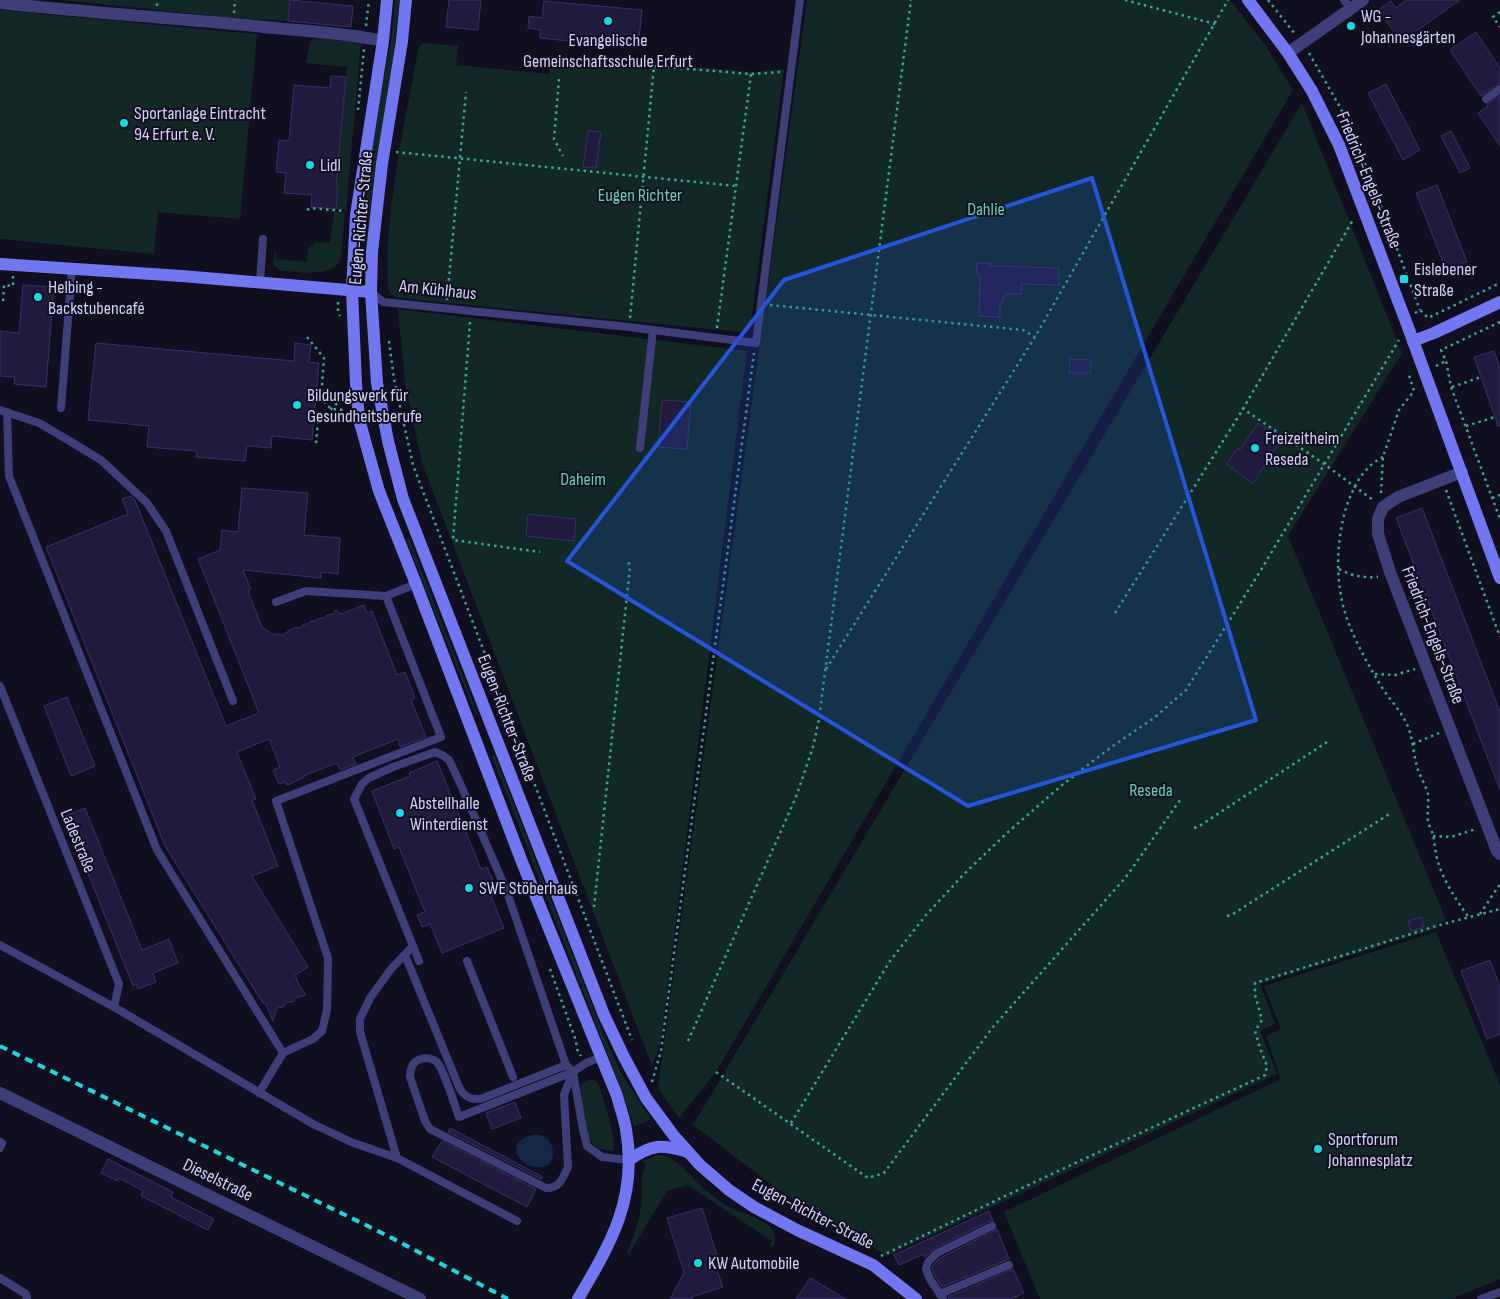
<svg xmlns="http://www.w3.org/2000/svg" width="1500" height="1299" font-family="'Sofia Sans Condensed',sans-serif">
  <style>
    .green { fill: #122826 }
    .water { fill: #132943 }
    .building { fill: #211c3e; stroke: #383167 }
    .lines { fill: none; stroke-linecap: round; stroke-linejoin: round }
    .path { stroke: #39a698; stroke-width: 2.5; stroke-dasharray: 2.5 4; stroke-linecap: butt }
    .lane { stroke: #3e3f79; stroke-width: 8 }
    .street { stroke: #3e3f79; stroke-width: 12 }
    .secondary { stroke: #7176f1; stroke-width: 12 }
    .rail { stroke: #16d9e1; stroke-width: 4; stroke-dasharray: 8 6; stroke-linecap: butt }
    .marked { fill: #2655da; fill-opacity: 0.2; stroke: #2655da; stroke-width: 4; stroke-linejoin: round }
    .poi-dot { fill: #16d9e1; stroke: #100f1f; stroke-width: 2 }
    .labels { text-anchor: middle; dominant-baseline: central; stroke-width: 4; stroke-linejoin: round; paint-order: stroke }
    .poi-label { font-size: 18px; fill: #d3d1fa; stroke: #100f1f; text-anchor: start }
    .street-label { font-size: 18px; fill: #d3d1fa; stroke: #100f1f }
    .park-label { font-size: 18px; fill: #64d3b0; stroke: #100f1f }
  </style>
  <rect width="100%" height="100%" fill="#100f1f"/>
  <g class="green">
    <polygon points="61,0 290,0 288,21 233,18"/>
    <polygon points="395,0 400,0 395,44 372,189 367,244 362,243 367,185 379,102 391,42"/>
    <polygon points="807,0 1230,0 1265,45 1293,90 716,1072 679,1118 658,1088"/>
    <polygon points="0,10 257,34 240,219 158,212 154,254 0,239"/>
    <polygon points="318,38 361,43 346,210 335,209 338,187 336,186 347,67 306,63 310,42 312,39"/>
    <polygon points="424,43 458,46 456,65 549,74 550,61 651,69 653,63 752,72 784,69 751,323 741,332 398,298 391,294 388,288 387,252 391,206 400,145 419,46"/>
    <polygon points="1302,103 1402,353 1288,536 1446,920 1437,923 1438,928 1260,984 1275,1024 1260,1031 1277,1074 887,1256 777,1189 693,1125"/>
    <path d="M 334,212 L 345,213 L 341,258 C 334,279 298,271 281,271 L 273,264 L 275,252 L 276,252 L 276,259 L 307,262 L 308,249 L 316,242 L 330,243 Z"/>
    <polygon points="398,309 747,351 661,1041 652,1066 422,463 405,382"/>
    <polygon points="409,538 477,712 477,715 475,713 406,539"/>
    <polygon points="493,755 495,756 603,1033 620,1071 651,1119 634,1127 626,1102 492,757"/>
    <polygon points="1436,932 1500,1085 1500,1279 1451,1299 1040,1299 1004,1212 1281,1079 1266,1036 1281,1029 1264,986"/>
    <path d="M 590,1079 L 596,1081 L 599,1085 C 605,1106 614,1128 614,1150 C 606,1150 598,1150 592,1143 C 582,1131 582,1101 581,1085 Z"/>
    <path d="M 663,1155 C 680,1161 692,1178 705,1190 C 711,1195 718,1199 724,1204 C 738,1213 757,1215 770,1227 C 775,1232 776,1238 774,1245 L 770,1247 L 772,1241 L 688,1185 L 667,1191 L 629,1254 L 627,1253 C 637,1228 642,1215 642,1187 C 642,1178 641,1171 647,1165 L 643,1161 L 655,1156 Z"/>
  </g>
  <path class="water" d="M 532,1135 L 540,1135 C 544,1136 547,1138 550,1142 C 555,1150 554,1165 543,1167 C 520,1171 502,1142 532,1135 Z"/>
  <g class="building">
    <polygon points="290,0 353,6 351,27 288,21"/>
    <polygon points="449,0 481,0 478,30 446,27"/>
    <polygon points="1406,0 1460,0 1401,42 1378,10 1391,1 1396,8"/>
    <polygon points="544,1 642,10 638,48 540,38 541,30 528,28 529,16 542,18"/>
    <polygon points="1476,32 1500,68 1500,83 1481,96 1450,50"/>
    <polygon points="331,76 346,77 336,186 338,186 336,209 311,207 312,195 284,193 286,173 276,172 279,140 289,141 294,85 330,88"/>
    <polygon points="1386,84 1420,150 1403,160 1368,93"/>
    <polygon points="1500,96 1500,146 1478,113 1488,106 1487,104"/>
    <polygon points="588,131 601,132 596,168 583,167"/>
    <polygon points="1451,131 1470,168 1460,173 1441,136"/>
    <polygon points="1437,185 1467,262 1446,270 1416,193"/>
    <polygon points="977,263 991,263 990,266 1059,268 1059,285 1021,284 1021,294 1004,294 1003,302 1000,302 1000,317 979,316 980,275 976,275"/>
    <polygon points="23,285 54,287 46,387 14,384 15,377 0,376 0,331 19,333"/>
    <polygon points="96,343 294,361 295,343 311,345 309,362 319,363 312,440 272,436 271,448 247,446 245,461 196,457 197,451 147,447 149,426 88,420"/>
    <polygon points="1494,351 1500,369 1500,426 1498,426 1474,357"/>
    <polygon points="1070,359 1091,360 1090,373 1069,373"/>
    <polygon points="662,400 691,402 687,449 658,447"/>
    <polygon points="1258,423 1281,439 1253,484 1227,464 1238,448 1240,450"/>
    <polygon points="242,488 308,493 304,535 340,538 338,574 321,572 321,578 243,570 251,590 248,591 262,627 272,634 284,635 288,631 296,627 300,628 304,624 308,624 311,621 315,621 320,618 324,618 327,615 333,614 336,610 341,614 364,605 367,613 372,611 397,675 405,672 415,698 411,700 426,737 400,747 398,739 353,757 356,764 340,770 337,763 303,776 303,778 287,785 286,782 279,784 273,770 280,767 269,739 237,752 256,799 252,800 278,866 252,876 308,967 295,975 299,985 306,995 295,998 293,1002 288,1002 283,1007 277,1008 273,1021 266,1004 262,1002 165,846 46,547 128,514 122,499 131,496 135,500 226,726 259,713 198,559 220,550 222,530 238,532"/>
    <polygon points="1422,508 1500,712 1500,790 1396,518"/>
    <polygon points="528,514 576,519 574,541 526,536"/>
    <polygon points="67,697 95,766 71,776 44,706"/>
    <polygon points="437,761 481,869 487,867 490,875 491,875 498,893 491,896 504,928 442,953 430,924 422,927 417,915 425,912 399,847 394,849 372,791 410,776 409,773"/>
    <polygon points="85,808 142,950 169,939 178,963 153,973 156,982 138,989 136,984 133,986 65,816"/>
    <polygon points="1421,917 1424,927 1411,931 1408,921"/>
    <polygon points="1490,960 1500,987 1500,1034 1487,1039 1461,971"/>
    <polygon points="515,1102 521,1118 492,1129 486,1113"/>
    <polygon points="450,1128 543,1177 541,1179 448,1132"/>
    <polygon points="442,1141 536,1189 527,1207 432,1157"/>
    <polygon points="108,1159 173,1192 171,1197 214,1219 208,1230 141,1196 143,1191 119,1178 118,1181 101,1173"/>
    <polygon points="702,1208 721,1268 717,1270 723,1287 691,1297 692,1299 670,1299 684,1273 667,1218"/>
    <polygon points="989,1211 993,1221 990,1221 935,1248 925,1257 924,1254 899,1265 894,1255"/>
    <polygon points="997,1229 1009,1259 942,1287 935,1276 932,1269 933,1265 940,1258"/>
    <polygon points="1013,1269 1024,1293 1011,1299 949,1299 948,1297"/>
    <polygon points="810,1278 846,1299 796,1299"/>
  </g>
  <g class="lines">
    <g class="path">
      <polyline points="1125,0 1215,24"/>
      <polyline points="1268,0 1295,34"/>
      <polyline points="157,6 157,0"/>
      <polyline points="1500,12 1493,17 1500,27"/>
      <polyline points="234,13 235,0"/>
      <polyline points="366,26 369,0"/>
      <polyline points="1309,53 1340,107 1359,148 1420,310"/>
      <polyline points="559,79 554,139 563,156"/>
      <polyline points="358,110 364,49"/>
      <polyline points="396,152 736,186"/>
      <polyline points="307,210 311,208 343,211"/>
      <polyline points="447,300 466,92"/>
      <polyline points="3,301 4,285 13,286 13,276"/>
      <polyline points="338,302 338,311 340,316"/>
      <polyline points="770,305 1023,330 1035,337"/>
      <polyline points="1415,313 1420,310 1428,318 1500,283"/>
      <polyline points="630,318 654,66 751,74 780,72"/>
      <polyline points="470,322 453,540 540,552"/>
      <polyline points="1500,322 1441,350 1446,361 1451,387 1500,519"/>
      <polyline points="717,328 751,74"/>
      <polyline points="307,337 324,358 321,398 331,409 345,410"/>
      <polyline points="389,341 394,379 413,465 632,1040"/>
      <polyline points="1436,366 1446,361"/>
      <polyline points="1452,387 1481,377"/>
      <polyline points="1242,408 1324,464 1373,500"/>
      <polyline points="1466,426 1495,417"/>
      <polyline points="316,443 318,421 344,397"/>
      <path d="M 1383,457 C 1363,467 1353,487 1346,508 C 1336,542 1335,582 1346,616 C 1354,639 1366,661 1378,681 C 1388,699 1401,709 1409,729 C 1413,742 1414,757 1418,770 C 1421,778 1426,786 1428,794 C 1429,803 1427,812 1428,821 C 1429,826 1432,831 1433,835 C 1435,844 1435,853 1438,862 C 1444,882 1457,901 1469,918"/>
      <polyline points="1446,490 1500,637"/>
      <polyline points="1381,493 1383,457 1399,410 1414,391 1409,375 1412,375"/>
      <polyline points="1492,498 1500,495"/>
      <path d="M 1339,569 C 1352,576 1363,578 1378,577"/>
      <polyline points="1115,613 1240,414 1353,220"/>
      <polyline points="826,669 1035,337 1228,0"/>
      <polyline points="1375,674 1395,675 1415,669"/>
      <polyline points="1413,744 1439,733"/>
      <polyline points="1194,828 1201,825 1330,740"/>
      <polyline points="1433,836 1451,837 1476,829"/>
      <polyline points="594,907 630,567 628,561"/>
      <polyline points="1480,914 1500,884"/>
      <polyline points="1227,916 1233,914 1391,813"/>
      <polyline points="550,969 576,1041 577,1049 581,1056"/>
      <polyline points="688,1041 796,797 813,747 819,719 911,0"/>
      <polyline points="716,1072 868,1178 884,1173 993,1027 1126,877 1182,797"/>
      <polyline points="652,1082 661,1051 754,353"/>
      <polyline points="791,1123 890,961 926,915 964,874 1007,833 1062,785 1110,748 1154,718 1186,690 1256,578 1399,340"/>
      <polyline points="881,1256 1026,1186 1265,1075 1267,1066 1260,1048 1255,1031 1262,1020 1255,995 1255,983 1436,926 1500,909"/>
    </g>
    <g class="lane">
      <polyline points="1344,0 1351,9"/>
      <polyline points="1486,99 1500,89"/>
      <polyline points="260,282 263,239"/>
      <polyline points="371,292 383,302 629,327 756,343 800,0"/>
      <polyline points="61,408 72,268"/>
      <polyline points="0,410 39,423 68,440 101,460 147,503 166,531 233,701"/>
      <polyline points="7,412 9,476 157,850 283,1053 259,1093"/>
      <polyline points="640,448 653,330"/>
      <polyline points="276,602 306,591 386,596"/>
      <polyline points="0,686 119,984 114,1007"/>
      <polyline points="0,945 114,1007 313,1124 351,1142 397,1158"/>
      <polyline points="413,946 391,969 370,998 360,1019 360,1032 397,1158 517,1221"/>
      <path d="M 405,955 L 459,1087 C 464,1097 473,1101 483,1098 L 566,1065"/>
      <polyline points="419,961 354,799 362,784 369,778 393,767 435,752 442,755 449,760 460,783 507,892 566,1065 573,1072 583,1130 587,1146 602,1157 629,1160"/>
      <polyline points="467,961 513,1077"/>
      <polyline points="283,1053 313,1039 322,1031 327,1010 328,958 276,801 441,737 386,596 416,584"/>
      <path d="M 572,1074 L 564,1095 L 568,1167 C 563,1178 559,1189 546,1188 L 430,1129 L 425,1121 L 410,1077 C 410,1070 412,1063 418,1060 C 424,1057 432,1058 437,1062 C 444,1070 455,1106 459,1117 L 573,1072 L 586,1063 L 601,1057"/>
      <polyline points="0,1142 2,1143 0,1148"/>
      <polyline points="0,1278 26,1294 27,1299"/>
      <polyline points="940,1294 1009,1265"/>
      <polyline points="943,1299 930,1279 926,1269 928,1262 937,1253 992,1226"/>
      <polyline points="1481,1299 1500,1292"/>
    </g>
    <g class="street">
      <path d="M 0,3 C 85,12 170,18 255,26 C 298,31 341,32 383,41"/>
      <polyline points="1288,53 1363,0"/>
      <polyline points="1462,472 1398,497 1383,507 1378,519 1378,534 1390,572 1497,851 1500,854"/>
      <polyline points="0,1093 420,1299"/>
    </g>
    <g class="secondary">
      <path d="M 387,0 L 383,41 L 356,215 L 352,290 L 356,384 L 359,419 L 379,491 L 416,584 L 522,862 L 617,1096 C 620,1107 624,1118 626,1129 C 638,1198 611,1243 578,1299"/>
      <polyline points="406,0 402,41 382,164 372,252 371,292 377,383 388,441 403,499 604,1015 624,1057 646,1098 674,1136 700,1165 729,1190 754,1207 797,1230 873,1265 916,1299"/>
      <polyline points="1248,0 1288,53 1312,91 1339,145 1408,327 1500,578"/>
      <polyline points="0,264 182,276 371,292"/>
      <polyline points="1413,341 1434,333 1500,302"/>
      <path d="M 629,1160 C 652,1144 661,1144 688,1152"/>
    </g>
    <polyline class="rail" points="0,1046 388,1236 508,1299"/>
  </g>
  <path class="marked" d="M 1092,178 L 1256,720 L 968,806 L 567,561 L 784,280 Z"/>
  <g class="poi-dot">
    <circle cx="608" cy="21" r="5"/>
    <circle cx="1351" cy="26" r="5"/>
    <circle cx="124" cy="123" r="5"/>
    <circle cx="310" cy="165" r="5"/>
    <rect x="1399" y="274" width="10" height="10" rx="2.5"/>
    <circle cx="38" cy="297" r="5"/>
    <circle cx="297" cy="405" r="5"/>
    <circle cx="1255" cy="448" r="5"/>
    <circle cx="400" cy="813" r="5"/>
    <circle cx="469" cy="888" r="5"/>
    <circle cx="1318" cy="1149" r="5"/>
    <circle cx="698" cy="1263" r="5"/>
  </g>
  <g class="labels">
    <g class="poi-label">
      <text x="1361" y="16">WG -<tspan x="1361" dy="21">Johannesgärten</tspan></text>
      <text x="608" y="40" text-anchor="middle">Evangelische<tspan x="608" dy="21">Gemeinschaftsschule Erfurt</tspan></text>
      <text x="134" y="113">Sportanlage Eintracht<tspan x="134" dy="21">94 Erfurt e. V.</tspan></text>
      <text x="320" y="165">Lidl</text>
      <text x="1414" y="269">Eislebener<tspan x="1414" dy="21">Straße</tspan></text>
      <text x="48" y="287">Helbing -<tspan x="48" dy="21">Backstubencafé</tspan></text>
      <text x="307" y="395">Bildungswerk für<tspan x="307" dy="21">Gesundheitsberufe</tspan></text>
      <text x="1265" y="438">Freizeitheim<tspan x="1265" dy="21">Reseda</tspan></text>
      <text x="410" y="803">Abstellhalle<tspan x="410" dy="21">Winterdienst</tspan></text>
      <text x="479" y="888">SWE Stöberhaus</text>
      <text x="1328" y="1139">Sportforum<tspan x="1328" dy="21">Johannesplatz</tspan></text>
      <text x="708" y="1263">KW Automobile</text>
    </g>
    <g class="street-label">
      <text transform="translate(1369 180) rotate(68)">Friedrich-Engels-Straße</text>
      <text transform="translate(361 218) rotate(-85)">Eugen-Richter-Straße</text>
      <text transform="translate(438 290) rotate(6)">Am Kühlhaus</text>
      <text transform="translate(1433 635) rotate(69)">Friedrich-Engels-Straße</text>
      <text transform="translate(507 718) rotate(69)">Eugen-Richter-Straße</text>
      <text transform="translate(78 841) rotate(68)">Ladestraße</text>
      <text transform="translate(218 1180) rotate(26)">Dieselstraße</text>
      <text transform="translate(813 1214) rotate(27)">Eugen-Richter-Straße</text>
    </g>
    <g class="park-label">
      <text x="640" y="195">Eugen Richter</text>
      <text x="986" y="209">Dahlie</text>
      <text x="583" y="479">Daheim</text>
      <text x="1151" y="790">Reseda</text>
    </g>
  </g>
</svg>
